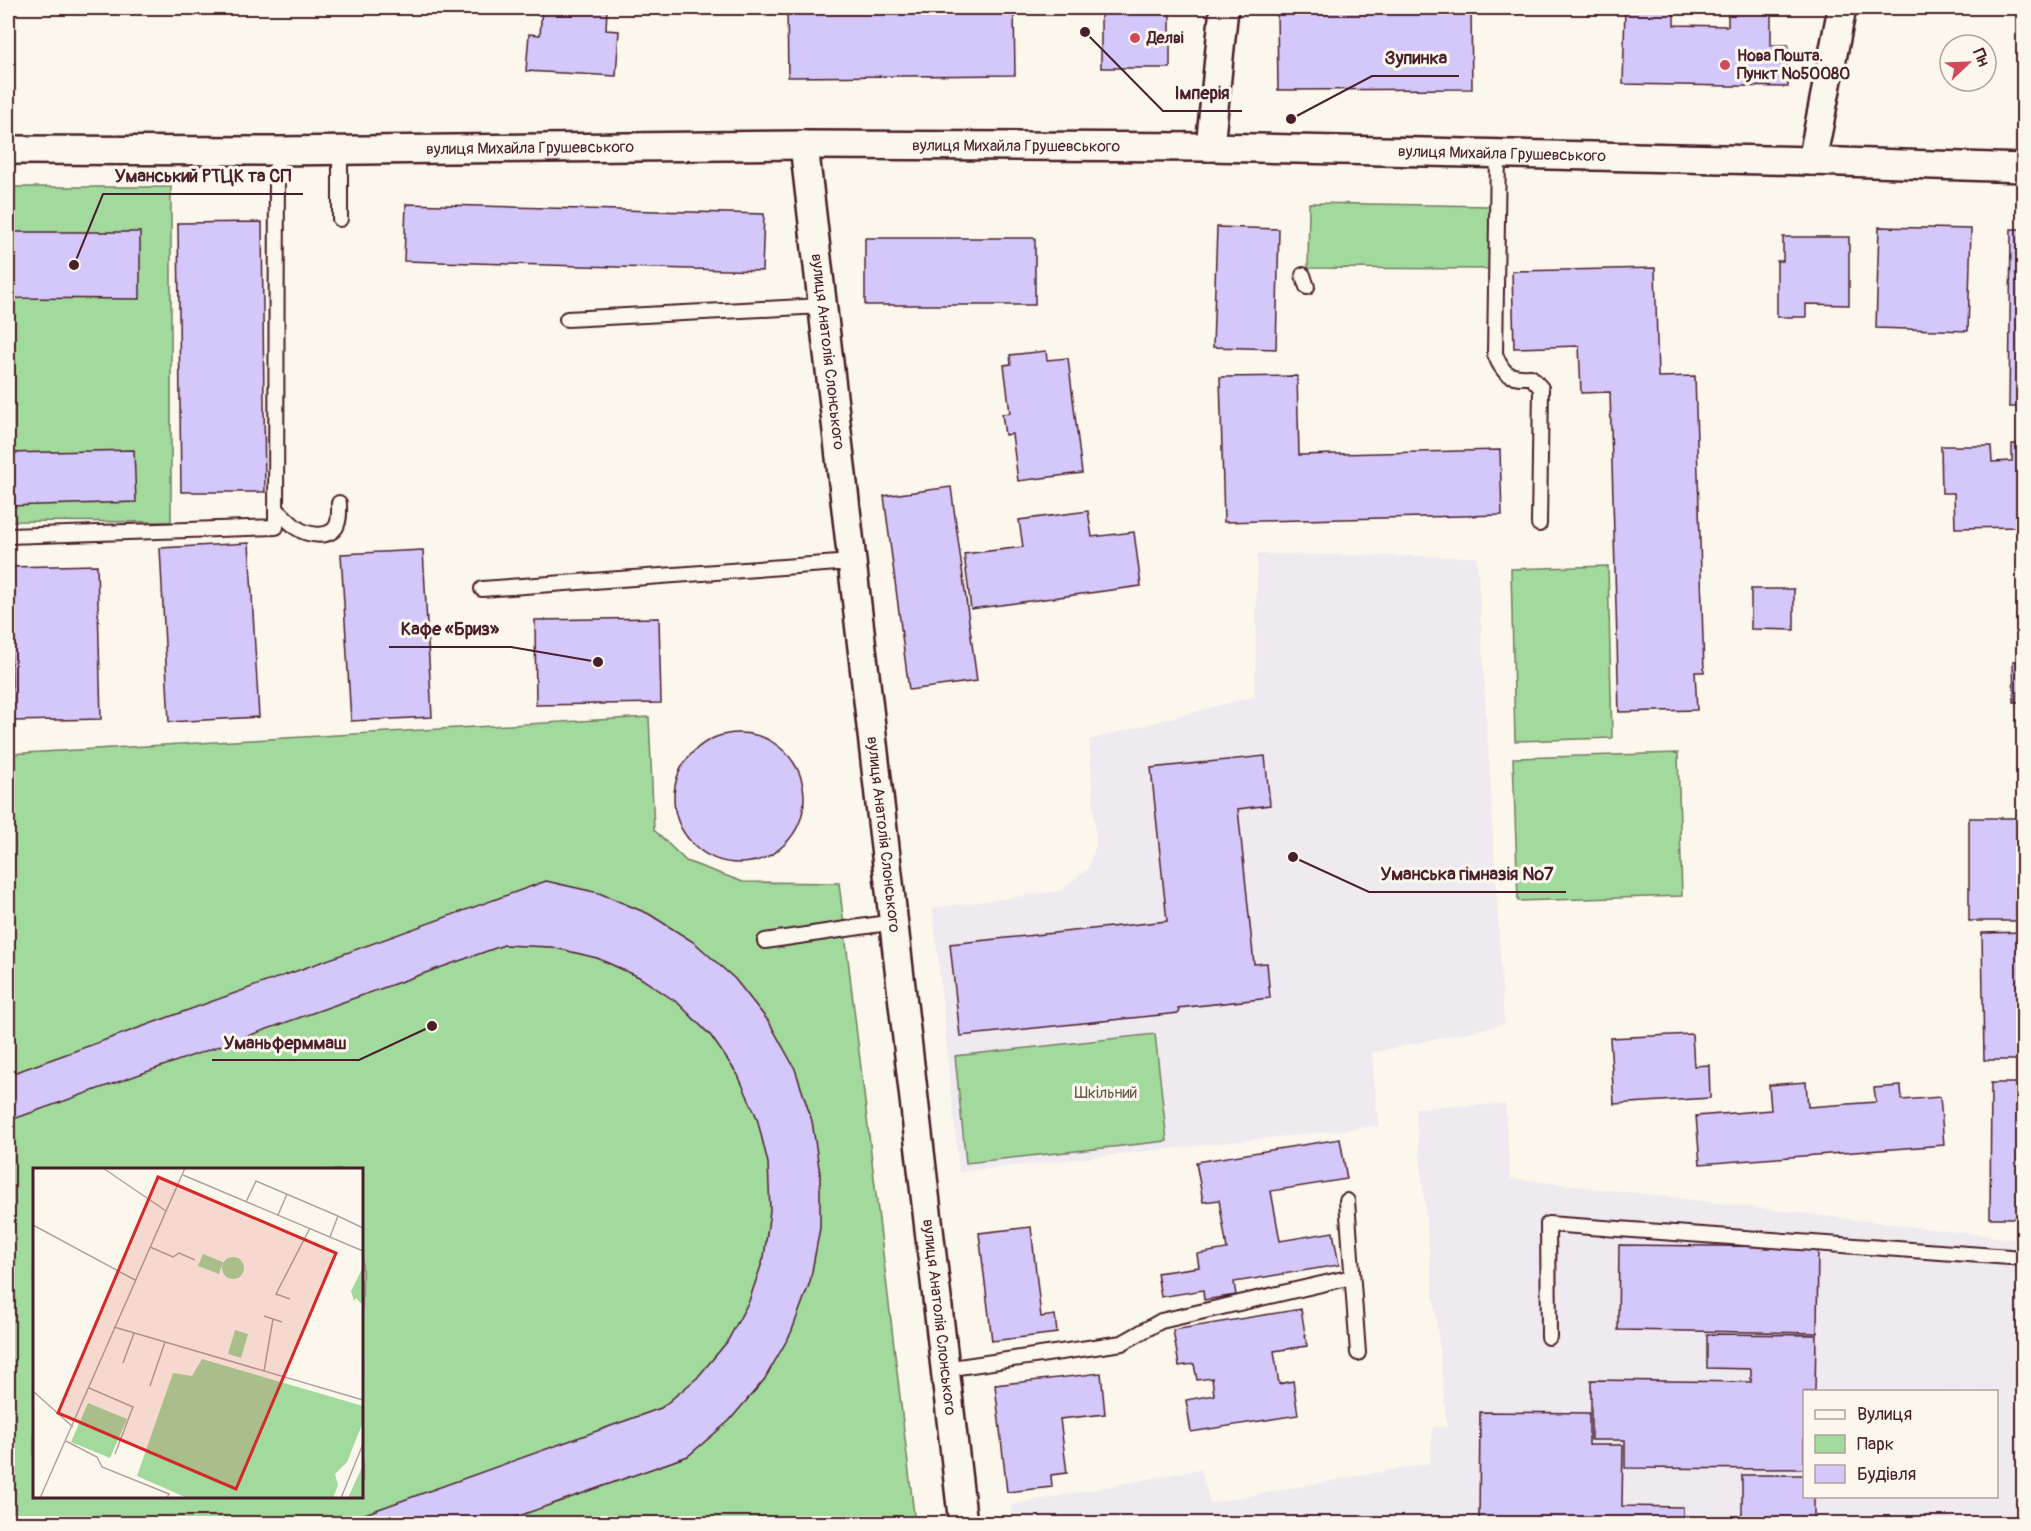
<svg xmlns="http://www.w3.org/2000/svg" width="2031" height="1531" font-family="Pangolin,sans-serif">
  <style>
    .built { fill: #efe9f0; fill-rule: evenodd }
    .green { fill: #a2d99c; stroke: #767c64; stroke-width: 1.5; fill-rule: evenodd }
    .building { fill: #d4c7f9; stroke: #4a1f2b; stroke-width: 1.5 }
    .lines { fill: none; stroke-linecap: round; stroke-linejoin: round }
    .service-casing { stroke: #4a1f2b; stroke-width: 18 }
    .minor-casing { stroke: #4a1f2b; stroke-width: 32 }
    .service { stroke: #fbf7ec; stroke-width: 14 }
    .minor { stroke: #fbf7ec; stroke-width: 27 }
    .poi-dot { fill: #d1495b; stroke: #fbf7ec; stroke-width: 2 }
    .labels { text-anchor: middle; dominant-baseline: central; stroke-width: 6; stroke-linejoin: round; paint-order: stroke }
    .poi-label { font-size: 16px; font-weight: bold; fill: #4a1f2b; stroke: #fbf7ec; text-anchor: start }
    .street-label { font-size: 16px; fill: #4a1f2b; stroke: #fbf7ec }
    .park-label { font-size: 16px; fill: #64574d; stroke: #fbf7ec }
    .inset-road { fill: none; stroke: #b4a19f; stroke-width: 1.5 }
    .view { fill: #d62828; fill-opacity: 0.15; stroke: #d62828; stroke-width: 3 }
    .inset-edge { fill: none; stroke: #4a1f2b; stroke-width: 3 }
    .leader { fill: none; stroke: #4a1f2b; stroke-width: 2 }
    .callout-dot { fill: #4a1f2b; stroke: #fbf7ec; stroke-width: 2 }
    .callout-label { font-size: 18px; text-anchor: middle; font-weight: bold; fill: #4a1f2b; stroke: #fbf7ec; stroke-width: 6; stroke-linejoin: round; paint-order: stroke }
  </style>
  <rect width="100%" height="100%" fill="#fbf7ec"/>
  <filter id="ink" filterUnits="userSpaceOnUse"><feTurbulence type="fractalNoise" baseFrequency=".0167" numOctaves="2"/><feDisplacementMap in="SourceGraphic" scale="12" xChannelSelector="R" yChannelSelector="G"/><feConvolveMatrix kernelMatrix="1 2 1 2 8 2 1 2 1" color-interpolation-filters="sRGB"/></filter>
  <g filter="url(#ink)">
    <g class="built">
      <polygon points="1257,554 1477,557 1504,1024 1372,1053 1378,1126 959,1172 933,908 1060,891 1088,869 1096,844 1089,740 1255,696"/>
      <path d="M 1505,1104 L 1510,1178 L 2023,1240 L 2023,1523 L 1014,1524 L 1011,1505 L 1201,1469 L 1210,1503 L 1430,1463 L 1433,1426 L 1447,1427 L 1415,1108 ZM 1804,1392 L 1996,1392 L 1996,1496 L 1804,1496 Z"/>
    </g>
    <g class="green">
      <polygon points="8,187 171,187 171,522 8,521"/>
      <polygon points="1309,203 1491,206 1490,269 1308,268"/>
      <polygon points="1608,566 1612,738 1515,741 1511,569"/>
      <path d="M 649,717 L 654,830 L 686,861 L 743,882 L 839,883 L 915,1523 L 8,1523 L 8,754 ZM 34,1170 L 362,1170 L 362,1496 L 34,1496 Z"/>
      <polygon points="1678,753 1682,896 1518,901 1513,758"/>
      <polygon points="1155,1034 1167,1141 966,1163 955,1056"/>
    </g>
    <g class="building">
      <polygon points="542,8 607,8 606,30 619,31 616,76 526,71 529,34 540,35"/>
      <polygon points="787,8 1014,8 1015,75 788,77"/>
      <rect x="1101" y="8" width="69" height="60"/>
      <polygon points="1471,8 1472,89 1278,90 1277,10"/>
      <polygon points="1625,8 1674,8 1674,25 1728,26 1728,8 1771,8 1771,45 1788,45 1788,87 1623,84"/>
      <polygon points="406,204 764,214 762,271 404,261"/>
      <polygon points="262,222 265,492 181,492 178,223"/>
      <polygon points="1217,227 1279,229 1276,349 1213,347"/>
      <polygon points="1879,227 1971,229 1968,331 1876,328"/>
      <polygon points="2011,229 2024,229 2024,407 2009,407"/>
      <polygon points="8,232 140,232 140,299 8,298"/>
      <polygon points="1783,237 1849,237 1849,305 1806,304 1806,317 1777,317 1777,261 1783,261"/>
      <rect x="865" y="238" width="170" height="67"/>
      <polygon points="1655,268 1658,377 1695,376 1704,672 1695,672 1697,710 1619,712 1610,392 1581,393 1579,346 1514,348 1512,271"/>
      <polygon points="1046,351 1047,360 1068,358 1082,473 1018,481 1012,434 1005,435 1002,414 1010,413 1004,365 1011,364 1010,355"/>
      <polygon points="1297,376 1299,455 1500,450 1502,515 1224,522 1220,377"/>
      <polygon points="2012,444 2024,444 2024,527 1955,528 1954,493 1942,493 1941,446 1991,446 1992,462 2012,461"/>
      <polygon points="134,450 136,502 8,506 8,453"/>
      <polygon points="951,487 977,681 909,690 884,496"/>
      <polygon points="1088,511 1092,537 1134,532 1141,586 971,609 964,554 1023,547 1019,520"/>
      <polygon points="249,543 259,717 169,722 160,548"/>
      <polygon points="423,550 432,717 351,721 341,554"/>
      <polygon points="97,565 101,719 13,721 9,567"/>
      <polygon points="1751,589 1794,589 1794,630 1751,629"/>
      <polygon points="659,618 661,703 536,705 535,620"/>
      <polygon points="2024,660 2024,702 2014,702 2013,661"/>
      <circle cx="739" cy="798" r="65"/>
      <polygon points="1265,756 1270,805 1238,809 1254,964 1267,963 1270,998 1178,1008 1179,1013 960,1036 950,944 1167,921 1151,768"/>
      <rect x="1969" y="818" width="55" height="103"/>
      <polygon points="546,881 599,893 649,914 695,943 735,979 769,1022 795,1069 812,1121 820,1174 820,1228 810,1282 791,1333 764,1380 729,1421 688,1456 496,1524 337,1524 661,1408 697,1378 727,1342 749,1301 764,1257 770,1210 768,1163 757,1118 738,1075 711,1036 678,1003 639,977 597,958 551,947 504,945 8,1121 8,1075"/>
      <polygon points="2024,932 2024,1060 1984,1060 1982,933"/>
      <polygon points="1692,1034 1694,1066 1709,1065 1710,1098 1614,1104 1610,1038"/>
      <polygon points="1806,1082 1808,1107 1876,1102 1874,1088 1901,1086 1902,1100 1940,1097 1944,1145 1700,1164 1696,1116 1771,1110 1769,1085"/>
      <polygon points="1991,1083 2024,1083 2024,1218 1990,1218"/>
      <polygon points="1340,1139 1347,1179 1271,1191 1280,1241 1333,1232 1339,1265 1234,1282 1236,1295 1204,1300 1203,1290 1161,1297 1157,1273 1199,1267 1197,1254 1227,1249 1219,1200 1203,1202 1196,1162"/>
      <polygon points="1031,1227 1041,1317 1055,1315 1057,1333 992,1341 979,1233"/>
      <polygon points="1619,1245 1818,1247 1817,1333 1618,1330"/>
      <polygon points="1301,1309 1307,1346 1274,1351 1279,1384 1293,1381 1298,1415 1191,1432 1186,1400 1214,1395 1212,1378 1197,1380 1194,1364 1179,1366 1173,1330"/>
      <polygon points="1707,1334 1816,1335 1815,1392 1804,1392 1804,1469 1625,1468 1625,1440 1591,1440 1591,1380 1751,1382 1751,1369 1707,1368"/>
      <polygon points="1101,1373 1105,1414 1060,1419 1067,1473 1051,1475 1052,1487 1007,1492 995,1385"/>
      <polygon points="1480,1412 1589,1413 1589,1445 1623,1445 1622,1506 1683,1507 1683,1524 1479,1524"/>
      <polygon points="1742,1475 1804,1475 1804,1496 1814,1496 1814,1524 1742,1524"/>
    </g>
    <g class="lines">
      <defs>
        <g id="service">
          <path d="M 1498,154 L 1495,354 C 1503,375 1509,378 1531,377 L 1541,388 L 1539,524"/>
          <polyline points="340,219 340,150"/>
          <polyline points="1303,275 1307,287"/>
          <polyline points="567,319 822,306"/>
          <path d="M 276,509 C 283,515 290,523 297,528 C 307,535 328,539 336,527 C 340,520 339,511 339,503"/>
          <polyline points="8,536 276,527 277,151"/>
          <polyline points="482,589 852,562"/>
          <polyline points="765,941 894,922"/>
          <polyline points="1347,1201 1358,1353"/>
          <polyline points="1549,1337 1548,1224 2024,1258"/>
          <polyline points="945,1369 1122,1343 1161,1321 1352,1277"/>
        </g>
        <g id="minor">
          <path id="s1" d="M 804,145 L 963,1524"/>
          <polyline points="1210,147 1224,8"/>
          <path id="s2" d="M 8,150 L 277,151 L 804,145 L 1210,147 L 1812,161 L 2024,168"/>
          <polyline points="1812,161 1842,8"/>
        </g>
      </defs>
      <use href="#service" class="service-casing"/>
      <use href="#minor" class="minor-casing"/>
      <use href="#service" class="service"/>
      <use href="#minor" class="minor"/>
    </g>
  </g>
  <g class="poi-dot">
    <circle cx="1135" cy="38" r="6"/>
    <circle cx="1725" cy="65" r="6"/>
  </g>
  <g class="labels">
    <g class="poi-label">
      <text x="1147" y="38">Делві</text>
      <text x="1737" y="56">Нова Пошта.<tspan x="1737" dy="18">Пункт №50080</tspan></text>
    </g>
    <g class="street-label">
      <text stroke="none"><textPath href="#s2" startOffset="1008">вулиця Михайла Грушевського</textPath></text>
      <text stroke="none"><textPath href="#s2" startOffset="522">вулиця Михайла Грушевського</textPath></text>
      <text stroke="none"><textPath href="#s2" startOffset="1494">вулиця Михайла Грушевського</textPath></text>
      <text stroke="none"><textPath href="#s1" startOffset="208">вулиця Анатолія Слонського</textPath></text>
      <text stroke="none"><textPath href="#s1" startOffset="694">вулиця Анатолія Слонського</textPath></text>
      <text stroke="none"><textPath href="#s1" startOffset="1180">вулиця Анатолія Слонського</textPath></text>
    </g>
    <g class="park-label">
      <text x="1106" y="1093">Шкільний</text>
    </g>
  </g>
  <g transform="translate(33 1168)">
    <rect width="330" height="330" fill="#fbf7ec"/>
    <path d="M 170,86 L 190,94 L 186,106 L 165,98 ZM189 100a11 11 0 1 1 22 0a11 11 0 1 1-22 0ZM 330,99 L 330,137 L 323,130 L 321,133 L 318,123 ZM 202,162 L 215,166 L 208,190 L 195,186 ZM 169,191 L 330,238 L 330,254 L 314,294 L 302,306 L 305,317 L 300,330 L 154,330 L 104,308 L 140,205 L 159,208 ZM 55,235 L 94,251 L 77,290 L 38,274 ZM 330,297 L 330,330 L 315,330 Z" fill="#a2d99c"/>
    <path class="inset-road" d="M 70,0 L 133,43M 150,7 L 330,83M 213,34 L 223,13 L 305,48M 245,47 L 254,26M 0,57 L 102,112M 297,69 L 305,48 L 330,60M 117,79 L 140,89 L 146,85 L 162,92M 257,131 L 243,126 L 277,60M 231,148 L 249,154M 81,159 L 330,232M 90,195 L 101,165M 231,203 L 240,151M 117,218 L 132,174M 56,220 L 100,239 L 82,286M 0,223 L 40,259M 33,273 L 64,289 L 69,299 L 136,326 L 134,330M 7,330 L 152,0M 308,330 L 330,276"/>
    <path class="view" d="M 125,9 L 303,85 L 203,321 L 25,245 Z"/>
    <rect width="330" height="330" class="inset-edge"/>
  </g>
  <path class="leader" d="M1291 119L1372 76H1459M1085 32L1163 111H1242M74 265L103 194H303M598 662L511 647H389M1293 857L1369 892H1566M432 1026L359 1060H212"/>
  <g class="callout-dot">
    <circle cx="1291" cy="119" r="6"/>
    <circle cx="1085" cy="32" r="6"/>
    <circle cx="74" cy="265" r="6"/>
    <circle cx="598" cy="662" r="6"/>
    <circle cx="1293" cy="857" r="6"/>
    <circle cx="432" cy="1026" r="6"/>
  </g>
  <g class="callout-label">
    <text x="1416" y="64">Зупинка</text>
    <text x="1202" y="99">Імперія</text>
    <text x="203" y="182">Уманський РТЦК та СП</text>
    <text x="450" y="635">Кафе «Бриз»</text>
    <text x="1467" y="880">Уманська гімназія №7</text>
    <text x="285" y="1049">Уманьферммаш</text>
  </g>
  <rect width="2031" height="1531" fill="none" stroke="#fbf7ec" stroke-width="30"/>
  <rect x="15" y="15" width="2001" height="1501" fill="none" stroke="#4a1f2b" stroke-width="2" filter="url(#ink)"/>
  <rect x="1803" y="1390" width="195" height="108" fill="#fbf7ec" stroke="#b4a19f" stroke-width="1.5"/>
  <rect x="1815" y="1410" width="30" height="9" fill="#fbf7ec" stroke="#b4a19f" stroke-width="1.5"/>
  <text x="1857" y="1420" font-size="18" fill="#4a1f2b">Вулиця</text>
  <rect x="1815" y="1435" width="30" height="18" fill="#a2d99c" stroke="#b4a19f" stroke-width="1.5"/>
  <text x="1857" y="1450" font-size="18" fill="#4a1f2b">Парк</text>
  <rect x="1815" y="1465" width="30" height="18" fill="#d4c7f9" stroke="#b4a19f" stroke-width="1.5"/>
  <text x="1857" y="1480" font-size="18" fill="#4a1f2b">Будівля</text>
  <g transform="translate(1968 63) rotate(67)"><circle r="28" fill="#fbf7ec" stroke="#b4a19f" stroke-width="1.5"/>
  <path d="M0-4.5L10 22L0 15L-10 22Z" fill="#d1495b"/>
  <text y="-9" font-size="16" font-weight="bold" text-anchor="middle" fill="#4a1f2b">Пн</text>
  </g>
</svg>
